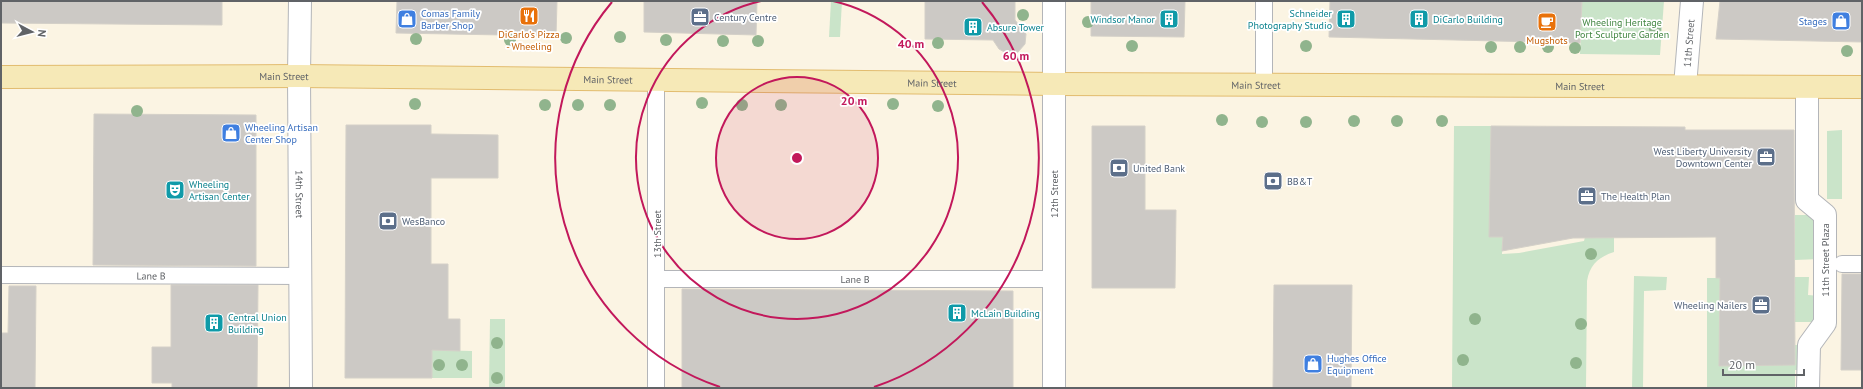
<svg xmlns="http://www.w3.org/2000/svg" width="1863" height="389" font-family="'PT Sans',sans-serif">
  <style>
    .commercial { fill: #fbf4e3 }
    .green { fill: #cae4c9 }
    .building { fill: #ccc9c5; stroke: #d4d0c8 }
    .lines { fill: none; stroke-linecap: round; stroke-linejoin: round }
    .service-casing { stroke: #b3b5b9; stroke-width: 18 }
    .pedestrian-casing { stroke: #b3b5b9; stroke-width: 24 }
    .minor-casing { stroke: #b3b5b9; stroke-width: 24 }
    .tertiary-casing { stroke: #b3b5b9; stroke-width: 24 }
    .primary-casing { stroke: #e2bc6f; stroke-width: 24 }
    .service { stroke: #fff; stroke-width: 16 }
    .pedestrian { stroke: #fff; stroke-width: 22 }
    .minor { stroke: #fff; stroke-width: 22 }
    .tertiary { stroke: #fff; stroke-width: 22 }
    .primary { stroke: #f6e9b7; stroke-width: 22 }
    .tree { fill: #90b48d }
    .ring { fill: none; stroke: #c2185b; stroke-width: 2 }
    .labels { text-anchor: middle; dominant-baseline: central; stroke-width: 3.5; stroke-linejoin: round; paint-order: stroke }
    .shop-label { font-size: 10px; fill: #366cbe; stroke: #fff; text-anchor: start }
    .culture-label { font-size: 10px; fill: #0d838f; stroke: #fff; text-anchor: start }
    .service-label { font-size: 10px; fill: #4e5e75; stroke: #fff; text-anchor: start }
    .park-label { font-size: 10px; fill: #418541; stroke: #fff }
    .food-label { font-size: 10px; fill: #c56008; stroke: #fff }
    .street-label { font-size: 10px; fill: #606367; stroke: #fff }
    .centre { fill: #c2185b; stroke: #fff; stroke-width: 2 }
    .ring-label { font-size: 12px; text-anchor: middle; font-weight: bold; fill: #c2185b; stroke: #fff; stroke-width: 3.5; stroke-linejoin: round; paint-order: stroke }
  </style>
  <rect width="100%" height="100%" fill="#f0eee9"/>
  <rect class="commercial" x="1" y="1" width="1861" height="387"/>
  <g class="green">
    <polygon points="831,1 842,1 840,37 829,37"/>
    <polygon points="1582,1 1664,1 1660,55 1580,54"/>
    <path d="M 1454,126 L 1491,126 L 1489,236 L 1503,237 L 1502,254 L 1519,253 L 1584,241 L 1585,237 L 1614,237 L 1614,252 C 1599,257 1590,264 1587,281 L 1586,388 L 1452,388 Z"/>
    <polygon points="1842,130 1842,199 1827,199 1827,131"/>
    <polygon points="1795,215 1815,215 1820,259 1795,260"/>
    <polygon points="1634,276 1667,277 1666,290 1644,291 1643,388 1632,388"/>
    <polygon points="1795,277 1809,277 1808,295 1820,296 1820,322 1795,322"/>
    <polygon points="1707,278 1720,278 1719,365 1795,365 1795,345 1806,345 1806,370 1795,370 1795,388 1707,388"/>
    <polygon points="490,319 505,319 505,388 489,388"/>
    <polygon points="432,350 472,351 472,378 432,378"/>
  </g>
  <g class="building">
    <polygon points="1,1 222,1 222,25 1,23"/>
    <polygon points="397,1 557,1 556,36 396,33"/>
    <polygon points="644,1 757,1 756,35 644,32"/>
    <polygon points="925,1 1015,1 1015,20 1026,34 1025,44 1018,52 1008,54 999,49 993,40 925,39"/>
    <polygon points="1091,1 1185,1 1184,37 1091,36"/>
    <polygon points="1330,1 1582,1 1580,43 1329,37"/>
    <polygon points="1720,1 1862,1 1862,42 1716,39"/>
    <polygon points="94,114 256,115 256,266 93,265"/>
    <polygon points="346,125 431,125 431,134 498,135 498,178 431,178 431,264 448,264 448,319 460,319 460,351 432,350 432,378 345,378"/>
    <polygon points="1092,126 1145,126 1145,210 1176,210 1175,288 1092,288"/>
    <polygon points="1491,126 1685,127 1685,130 1794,130 1795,365 1719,366 1720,278 1716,278 1716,237 1573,238 1502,251 1503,237 1489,237"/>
    <polygon points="1842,274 1862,274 1862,370 1841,370"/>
    <polygon points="171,285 258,285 257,388 172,388 172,383 152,383 152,347 171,347"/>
    <polygon points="1274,285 1352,285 1351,388 1273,388"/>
    <polygon points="9,286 36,286 35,388 1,388 1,333 8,333"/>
    <polygon points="682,289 1013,291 1013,388 682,388"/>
  </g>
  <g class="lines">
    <defs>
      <g id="service">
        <polyline points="656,80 656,388"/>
        <polyline points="1264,85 1264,1"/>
        <polyline points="1842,264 1862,264"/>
        <path id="s1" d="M 1,275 L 300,276"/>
        <path id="s2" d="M 657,279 L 1054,279"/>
      </g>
      <polyline id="pedestrian" points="1807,87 1807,200 1825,215 1825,323 1809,345 1808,388"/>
      <g id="minor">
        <polyline points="299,76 300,1"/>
        <path id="s3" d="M 1685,86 L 1692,1"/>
        <polyline points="1054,388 1054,1"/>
      </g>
      <g id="tertiary">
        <path id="s4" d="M 299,76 L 301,388"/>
      </g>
      <g id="primary">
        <path id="s5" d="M 1,77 L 299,76 L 1055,84 L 1862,87"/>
      </g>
    </defs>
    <use href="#service" class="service-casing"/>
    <use href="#pedestrian" class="pedestrian-casing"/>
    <use href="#minor" class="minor-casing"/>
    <use href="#tertiary" class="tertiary-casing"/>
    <use href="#primary" class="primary-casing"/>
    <use href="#service" class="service"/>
    <use href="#pedestrian" class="pedestrian"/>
    <use href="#minor" class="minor"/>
    <use href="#tertiary" class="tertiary"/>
    <use href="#primary" class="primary"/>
  </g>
  <g class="tree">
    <circle cx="1023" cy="15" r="6"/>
    <circle cx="1088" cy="22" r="6"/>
    <circle cx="1655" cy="29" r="6"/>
    <circle cx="620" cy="37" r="6"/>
    <circle cx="566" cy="38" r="6"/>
    <circle cx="416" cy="39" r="6"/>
    <circle cx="510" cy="40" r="6"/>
    <circle cx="666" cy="40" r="6"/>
    <circle cx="723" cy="41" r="6"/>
    <circle cx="758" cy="41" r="6"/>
    <circle cx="938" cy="43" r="6"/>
    <circle cx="1132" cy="46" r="6"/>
    <circle cx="1306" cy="46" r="6"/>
    <circle cx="1491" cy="47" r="6"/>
    <circle cx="1520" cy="47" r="6"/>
    <circle cx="1548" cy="47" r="6"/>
    <circle cx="1575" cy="48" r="6"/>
    <circle cx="1847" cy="51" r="6"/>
    <circle cx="702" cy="103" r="6"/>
    <circle cx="415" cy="104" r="6"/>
    <circle cx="893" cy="104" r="6"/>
    <circle cx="545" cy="105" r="6"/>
    <circle cx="578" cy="105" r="6"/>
    <circle cx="610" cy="105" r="6"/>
    <circle cx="742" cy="105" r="6"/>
    <circle cx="781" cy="105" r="6"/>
    <circle cx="938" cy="106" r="6"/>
    <circle cx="137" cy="111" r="6"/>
    <circle cx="1222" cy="120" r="6"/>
    <circle cx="1354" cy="121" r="6"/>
    <circle cx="1397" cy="121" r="6"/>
    <circle cx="1442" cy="121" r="6"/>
    <circle cx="1262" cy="122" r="6"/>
    <circle cx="1306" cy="122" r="6"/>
    <circle cx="1591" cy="254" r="6"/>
    <circle cx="1475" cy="319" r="6"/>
    <circle cx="1581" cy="324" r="6"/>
    <circle cx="497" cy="343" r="6"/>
    <circle cx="1463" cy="360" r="6"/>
    <circle cx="1576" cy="363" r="6"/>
    <circle cx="439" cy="365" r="6"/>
    <circle cx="462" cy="365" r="6"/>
    <circle cx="497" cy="378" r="6"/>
  </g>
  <circle cx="797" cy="158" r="81" fill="#c2185b" fill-opacity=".12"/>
  <g class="ring">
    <circle cx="797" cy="158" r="81"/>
    <path d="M833 1A161 161 0 1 1 761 1"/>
    <path d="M720 387A242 242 0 0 1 612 2M982 2A242 242 0 0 1 874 387"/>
  </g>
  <defs>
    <symbol id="restaurant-square" viewBox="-11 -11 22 22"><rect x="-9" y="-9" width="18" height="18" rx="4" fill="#e8710a" stroke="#fff"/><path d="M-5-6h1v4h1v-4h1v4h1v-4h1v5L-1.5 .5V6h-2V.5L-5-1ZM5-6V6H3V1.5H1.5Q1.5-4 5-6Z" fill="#fff"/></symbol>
    <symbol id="office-square" viewBox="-11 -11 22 22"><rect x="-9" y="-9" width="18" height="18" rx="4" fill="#5c6f8a" stroke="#fff"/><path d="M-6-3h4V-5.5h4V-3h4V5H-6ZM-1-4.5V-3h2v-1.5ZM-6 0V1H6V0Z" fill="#fff"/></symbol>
    <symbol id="shop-square" viewBox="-11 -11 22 22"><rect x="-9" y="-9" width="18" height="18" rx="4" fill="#3f7fe0" stroke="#fff"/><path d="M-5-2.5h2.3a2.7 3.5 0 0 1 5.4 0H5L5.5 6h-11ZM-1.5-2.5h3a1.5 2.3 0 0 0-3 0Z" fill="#fff"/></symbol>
    <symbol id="building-square" viewBox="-11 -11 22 22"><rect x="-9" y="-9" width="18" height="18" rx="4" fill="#0f9aa8" stroke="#fff"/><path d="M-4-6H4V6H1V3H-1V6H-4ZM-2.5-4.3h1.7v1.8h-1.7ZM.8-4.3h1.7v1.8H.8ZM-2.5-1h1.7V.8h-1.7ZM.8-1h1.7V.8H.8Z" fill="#fff"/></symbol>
    <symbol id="cafe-square" viewBox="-11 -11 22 22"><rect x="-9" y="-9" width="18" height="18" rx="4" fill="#e8710a" stroke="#fff"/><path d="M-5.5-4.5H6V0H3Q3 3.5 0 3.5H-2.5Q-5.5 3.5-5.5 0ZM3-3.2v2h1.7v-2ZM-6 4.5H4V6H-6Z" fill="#fff"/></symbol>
    <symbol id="bank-square" viewBox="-11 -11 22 22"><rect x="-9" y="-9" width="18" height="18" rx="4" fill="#5c6f8a" stroke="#fff"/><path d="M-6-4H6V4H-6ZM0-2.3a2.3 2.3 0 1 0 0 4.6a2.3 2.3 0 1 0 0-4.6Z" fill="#fff"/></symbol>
    <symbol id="theatre-square" viewBox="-11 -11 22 22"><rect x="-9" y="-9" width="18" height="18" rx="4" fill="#0f9aa8" stroke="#fff"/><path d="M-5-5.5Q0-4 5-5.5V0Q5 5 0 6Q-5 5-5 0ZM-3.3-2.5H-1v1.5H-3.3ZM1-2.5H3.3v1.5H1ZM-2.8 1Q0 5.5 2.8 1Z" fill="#fff"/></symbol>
  </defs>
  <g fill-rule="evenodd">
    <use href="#restaurant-square" x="518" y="5" width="22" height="22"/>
    <use href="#office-square" x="689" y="6" width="22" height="22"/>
    <use href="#shop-square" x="396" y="8" width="22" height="22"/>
    <use href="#building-square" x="1158" y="8" width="22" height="22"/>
    <use href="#building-square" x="1335" y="8" width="22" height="22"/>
    <use href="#building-square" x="1408" y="8" width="22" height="22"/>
    <use href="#shop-square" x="1830" y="10" width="22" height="22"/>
    <use href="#cafe-square" x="1536" y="11" width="22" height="22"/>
    <use href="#building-square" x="962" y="16" width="22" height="22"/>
    <use href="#shop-square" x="220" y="122" width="22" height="22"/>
    <use href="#office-square" x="1755" y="146" width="22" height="22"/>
    <use href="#bank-square" x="1108" y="157" width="22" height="22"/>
    <use href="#bank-square" x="1262" y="170" width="22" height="22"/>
    <use href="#theatre-square" x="164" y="179" width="22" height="22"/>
    <use href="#office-square" x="1576" y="185" width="22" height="22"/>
    <use href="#bank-square" x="377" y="210" width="22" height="22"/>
    <use href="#office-square" x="1750" y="294" width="22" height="22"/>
    <use href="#building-square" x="946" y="302" width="22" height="22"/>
    <use href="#building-square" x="203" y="312" width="22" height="22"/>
    <use href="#shop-square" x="1302" y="353" width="22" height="22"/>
  </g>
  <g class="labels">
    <g class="shop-label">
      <text x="421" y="13">Comas Family<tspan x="421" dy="12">Barber Shop</tspan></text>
      <text x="1827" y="21" text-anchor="end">Stages</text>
      <text x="245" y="127">Wheeling Artisan<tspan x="245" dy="12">Center Shop</tspan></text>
      <text x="1327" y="358">Hughes Office<tspan x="1327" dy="12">Equipment</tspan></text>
    </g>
    <g class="culture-label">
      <text x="1332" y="13" text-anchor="end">Schneider<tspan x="1332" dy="12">Photography Studio</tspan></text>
      <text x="1155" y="19" text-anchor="end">Windsor Manor</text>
      <text x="1433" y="19">DiCarlo Building</text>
      <text x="987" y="27">Absure Tower</text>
      <text x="189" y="184">Wheeling<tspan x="189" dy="12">Artisan Center</tspan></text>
      <text x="971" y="313">McLain Building</text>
      <text x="228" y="317">Central Union<tspan x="228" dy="12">Building</tspan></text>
    </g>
    <g class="service-label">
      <text x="714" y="17">Century Centre</text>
      <text x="1752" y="151" text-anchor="end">West Liberty University<tspan x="1752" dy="12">Downtown Center</tspan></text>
      <text x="1133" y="168">United Bank</text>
      <text x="1287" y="181">BB&amp;T</text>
      <text x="1601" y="196">The Health Plan</text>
      <text x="402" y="221">WesBanco</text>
      <text x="1747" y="305" text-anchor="end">Wheeling Nailers</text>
    </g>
    <g class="park-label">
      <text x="1622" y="22">Wheeling Heritage<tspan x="1622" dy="12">Port Sculpture Garden</tspan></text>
    </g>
    <g class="food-label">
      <text x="529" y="34">DiCarlo's Pizza<tspan x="529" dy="12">- Wheeling</tspan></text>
      <text x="1547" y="40">Mugshots</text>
    </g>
    <g class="street-label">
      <text stroke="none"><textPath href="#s3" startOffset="43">11th Street</textPath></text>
      <text stroke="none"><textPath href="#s5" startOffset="283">Main Street</textPath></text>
      <text stroke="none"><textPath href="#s5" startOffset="607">Main Street</textPath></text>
      <text stroke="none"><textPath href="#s5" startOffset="931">Main Street</textPath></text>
      <text stroke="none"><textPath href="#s5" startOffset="1255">Main Street</textPath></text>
      <text stroke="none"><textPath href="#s5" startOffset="1579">Main Street</textPath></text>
      <text stroke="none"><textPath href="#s4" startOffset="118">14th Street</textPath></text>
      <text transform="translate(1054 194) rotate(-90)">12th Street</text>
      <text transform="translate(657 234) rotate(-90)">13th Street</text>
      <text transform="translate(1825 260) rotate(-90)">11th Street Plaza</text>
      <text stroke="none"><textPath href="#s1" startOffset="150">Lane B</textPath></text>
      <text stroke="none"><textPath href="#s2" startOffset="198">Lane B</textPath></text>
    </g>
  </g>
  <circle cx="797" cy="158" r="6" class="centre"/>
  <g class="ring-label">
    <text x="911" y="48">40 m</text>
    <text x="1016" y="60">60 m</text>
    <text x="854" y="105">20 m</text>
  </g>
  <rect width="1863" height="389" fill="none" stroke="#606367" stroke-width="4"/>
  <g transform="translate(32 32) rotate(97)" stroke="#ffffff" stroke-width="3" paint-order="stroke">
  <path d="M0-3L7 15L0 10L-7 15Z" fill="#606367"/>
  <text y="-6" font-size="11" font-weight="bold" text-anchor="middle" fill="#606367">N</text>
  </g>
  <path d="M1723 369v6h81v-6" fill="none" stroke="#606367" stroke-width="2"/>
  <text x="1729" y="369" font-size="12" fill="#606367" stroke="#ffffff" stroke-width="3" paint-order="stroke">20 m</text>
</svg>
